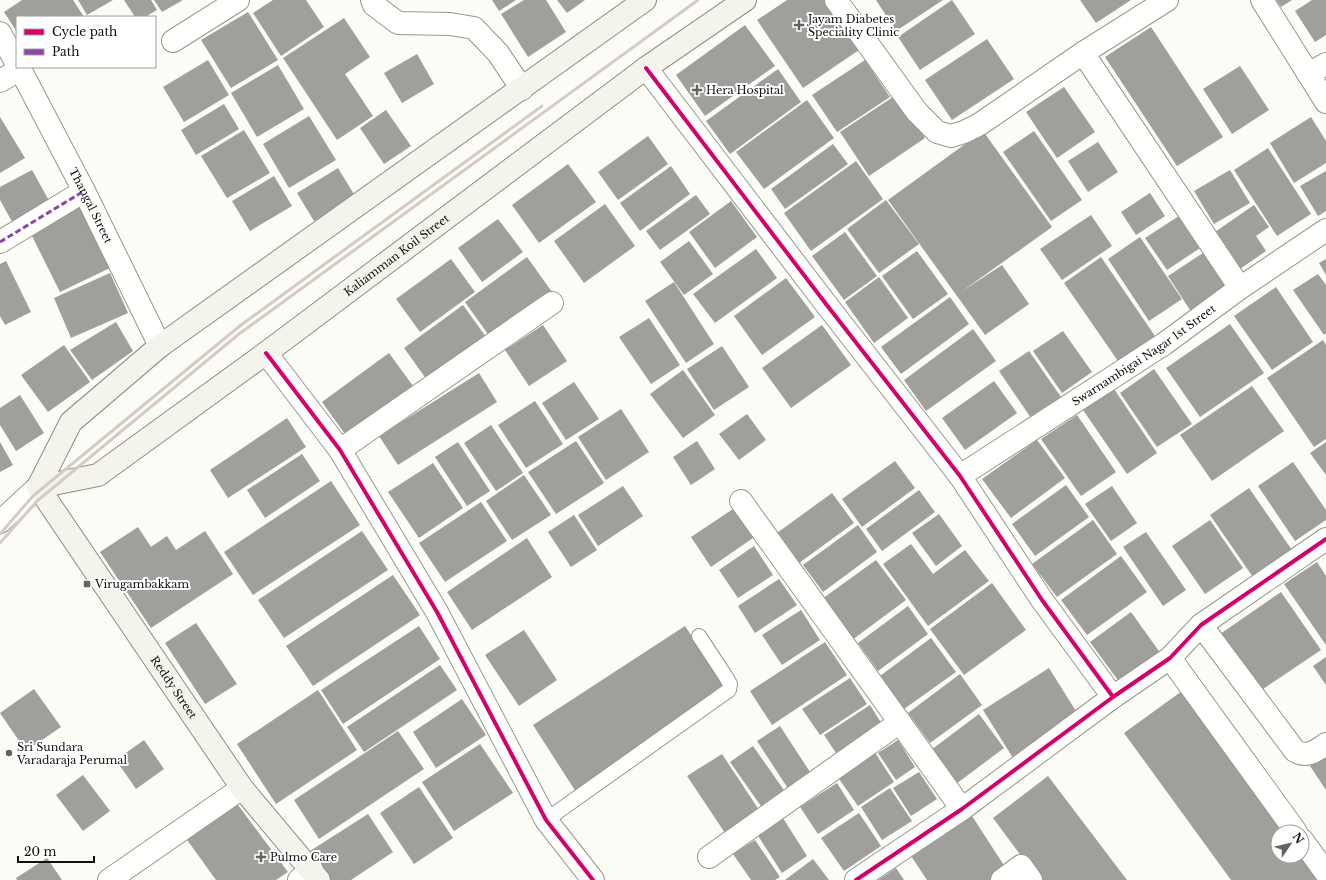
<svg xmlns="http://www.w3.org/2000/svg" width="1326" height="880" font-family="'Libre Baskerville',serif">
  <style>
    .building { fill: #a09f9b }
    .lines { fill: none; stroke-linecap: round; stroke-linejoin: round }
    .service-casing { stroke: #969694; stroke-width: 16 }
    .minor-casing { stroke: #969694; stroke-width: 24 }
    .tertiary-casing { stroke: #969694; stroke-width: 24 }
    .secondary-casing { stroke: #8d8d8a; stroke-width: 24 }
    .service { stroke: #fffffe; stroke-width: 14 }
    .minor { stroke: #fffffe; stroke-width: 22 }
    .tertiary { stroke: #fffffe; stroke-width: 22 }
    .secondary { stroke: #f4f4ec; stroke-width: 22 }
    .rail { stroke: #d7cac6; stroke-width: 3 }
    .quiet { stroke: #8e44ad; stroke-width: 3; stroke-dasharray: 6 3; stroke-linecap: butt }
    .cycleway-casing { stroke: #fff; stroke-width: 6 }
    .cycleway { stroke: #d6006c; stroke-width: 4 }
    .poi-dot { fill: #636360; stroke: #fff; stroke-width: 1.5 }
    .labels { text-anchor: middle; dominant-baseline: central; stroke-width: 4; stroke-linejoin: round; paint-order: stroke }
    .poi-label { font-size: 11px; fill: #101010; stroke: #fff; text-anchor: start }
    .street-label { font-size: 11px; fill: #101010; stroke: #fff }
  </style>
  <rect width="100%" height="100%" fill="#fcfcf6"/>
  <g class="building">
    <polygon points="22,0 73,0 84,17 17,17 17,32 4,12"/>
    <polygon points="78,0 113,0 87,15"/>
    <polygon points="124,0 151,0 157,10 145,17 135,17"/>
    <polygon points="154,0 183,0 162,12"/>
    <polygon points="273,0 306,0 324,27 281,56 253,13"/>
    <polygon points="492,0 516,0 499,11"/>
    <polygon points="524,0 546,0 566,32 528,57 501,14"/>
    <polygon points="557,0 585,0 567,13"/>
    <polygon points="787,0 825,0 859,50 803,88 757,20"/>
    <polygon points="876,0 943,0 896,31"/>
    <polygon points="952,0 975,34 920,70 898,37"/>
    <polygon points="1080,0 1131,0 1096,23"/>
    <polygon points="1276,0 1292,0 1281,7"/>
    <polygon points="1312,0 1326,0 1326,35 1315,42 1295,11"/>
    <polygon points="248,12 278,60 231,88 201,40"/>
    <polygon points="344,18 370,57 345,74 373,116 337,140 283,58"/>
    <polygon points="745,25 775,66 705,116 676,75"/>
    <polygon points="1151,27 1223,137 1177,166 1105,57"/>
    <polygon points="987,39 1014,79 952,120 925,80"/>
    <polygon points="417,54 434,84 402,103 384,73"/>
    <polygon points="208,60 229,95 184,122 163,87"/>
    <polygon points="865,60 890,97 837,132 812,95"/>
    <polygon points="278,65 304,109 257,137 231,93"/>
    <polygon points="1240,66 1269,110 1232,134 1203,89"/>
    <polygon points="778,69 801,102 730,154 706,121"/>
    <polygon points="1064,87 1095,132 1057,158 1026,112"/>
    <polygon points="896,95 925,138 869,176 840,132"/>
    <polygon points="807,100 834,138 764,189 736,152"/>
    <polygon points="224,104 239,129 196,155 181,130"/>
    <polygon points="386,110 411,146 384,164 360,128"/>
    <polygon points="309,116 336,160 289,188 263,144"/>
    <polygon points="0,117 25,158 0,173"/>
    <polygon points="1311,117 1326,141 1326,163 1294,183 1270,143"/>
    <polygon points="244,130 270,173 227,198 201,156"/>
    <polygon points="983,131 1052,227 961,292 1002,265 1029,304 985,335 888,200"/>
    <polygon points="1034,131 1082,200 1051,221 1003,152"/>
    <polygon points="648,136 668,164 618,200 598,172"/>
    <polygon points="1098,142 1118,172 1088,192 1068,161"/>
    <polygon points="833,144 848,164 785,209 771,189"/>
    <polygon points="1268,148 1311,214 1277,236 1234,170"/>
    <polygon points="856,161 883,199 811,251 784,213"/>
    <polygon points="568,164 596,202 539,243 512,205"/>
    <polygon points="671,166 690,194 640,231 620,203"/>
    <polygon points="338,168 355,196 314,221 297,193"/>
    <polygon points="32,170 52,206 15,227 0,200 0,187"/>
    <polygon points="1230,170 1250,203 1214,224 1194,191"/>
    <polygon points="1326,171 1326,211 1318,216 1300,186"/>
    <polygon points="274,176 292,206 250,231 232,201"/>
    <polygon points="1150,193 1165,216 1136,235 1121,212"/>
    <polygon points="696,195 710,214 660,250 646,231"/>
    <polygon points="886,200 919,244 879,273 847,229"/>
    <polygon points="731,201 757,237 715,268 689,232"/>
    <polygon points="81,204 112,267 60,292 29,230"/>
    <polygon points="605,204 635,246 584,283 554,241"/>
    <polygon points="1254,205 1269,227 1256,236 1266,251 1237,271 1212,234"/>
    <polygon points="1185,212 1206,244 1167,270 1145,238"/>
    <polygon points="1091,215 1112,246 1062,280 1040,249"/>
    <polygon points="498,219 523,252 482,282 458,248"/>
    <polygon points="845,232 877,276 844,300 812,256"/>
    <polygon points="1140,237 1182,299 1149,321 1108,259"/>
    <polygon points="689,241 713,274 684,295 660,262"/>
    <polygon points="756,249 777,278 715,323 693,294"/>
    <polygon points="917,251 948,294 913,319 882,276"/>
    <polygon points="1206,251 1230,288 1192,313 1168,276"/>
    <polygon points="527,257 552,292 490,337 465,302"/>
    <polygon points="1101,257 1155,336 1118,361 1064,283"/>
    <polygon points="451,259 475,292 420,332 396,299"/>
    <polygon points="1326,259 1326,275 1319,263"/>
    <polygon points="6,261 31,312 5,325 0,316 0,264"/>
    <polygon points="110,273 128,313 71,338 54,298"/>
    <polygon points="1318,274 1326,285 1326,333 1324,335 1293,290"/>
    <polygon points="879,277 908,318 874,343 845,302"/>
    <polygon points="786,278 815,317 762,355 734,316"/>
    <polygon points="674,282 714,344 686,363 645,301"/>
    <polygon points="1276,287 1313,342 1272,370 1234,316"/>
    <polygon points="950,297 969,324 901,374 881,347"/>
    <polygon points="463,305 486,337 427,380 404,348"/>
    <polygon points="649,318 680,365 651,384 619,337"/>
    <polygon points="116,322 133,351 92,380 70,350"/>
    <polygon points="1230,324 1264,373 1200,417 1166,368"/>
    <polygon points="543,325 567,361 529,386 505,350"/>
    <polygon points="822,325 851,365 791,408 762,368"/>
    <polygon points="973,329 996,361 926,411 904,380"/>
    <polygon points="1063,331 1092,372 1062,393 1033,351"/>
    <polygon points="1323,340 1326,345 1326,439 1314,447 1267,378"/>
    <polygon points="64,345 90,382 48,412 21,375"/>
    <polygon points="722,346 749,387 714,410 687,369"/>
    <polygon points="1029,351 1061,397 1031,418 999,371"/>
    <polygon points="389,353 413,386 345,434 322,402"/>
    <polygon points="1154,369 1192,424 1157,447 1120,393"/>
    <polygon points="683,370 715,415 683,438 650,394"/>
    <polygon points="479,373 497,402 398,465 379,436"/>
    <polygon points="994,381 1017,413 965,450 942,418"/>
    <polygon points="574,382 599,419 566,440 542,403"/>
    <polygon points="1252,386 1284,431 1212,481 1180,435"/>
    <polygon points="1114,389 1157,453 1127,474 1083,410"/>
    <polygon points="20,395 44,433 16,451 0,425 0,408"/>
    <polygon points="535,401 563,444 526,468 498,425"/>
    <polygon points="621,409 649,452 606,480 578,437"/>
    <polygon points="747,414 766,440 739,460 719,434"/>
    <polygon points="1077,415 1116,472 1081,496 1041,439"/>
    <polygon points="287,418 306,447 228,498 210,470"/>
    <polygon points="491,425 523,473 496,491 464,443"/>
    <polygon points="1037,440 1065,478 1011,518 982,479"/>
    <polygon points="576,441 604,483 556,514 528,472"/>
    <polygon points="697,441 715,469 691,485 673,457"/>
    <polygon points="0,442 13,465 0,472"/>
    <polygon points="458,442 490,491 467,506 435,457"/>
    <polygon points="1326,442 1326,475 1310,453"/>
    <polygon points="302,454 320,481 265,518 247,490"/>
    <polygon points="895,461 915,488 862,527 842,499"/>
    <polygon points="1293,462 1326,510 1326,520 1295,541 1258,486"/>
    <polygon points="433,463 463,508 419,538 388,492"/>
    <polygon points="524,475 551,515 512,540 486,501"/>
    <polygon points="331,481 360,525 253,595 224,552"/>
    <polygon points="1066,485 1089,517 1035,556 1012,524"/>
    <polygon points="623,486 643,516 598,546 578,515"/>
    <polygon points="1112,486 1137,523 1111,541 1085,504"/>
    <polygon points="1249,488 1294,553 1255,580 1210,515"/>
    <polygon points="919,490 935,512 882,551 866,529"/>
    <polygon points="832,493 854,523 799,563 777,533"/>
    <polygon points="481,502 507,541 445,582 419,543"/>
    <polygon points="733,509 753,538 711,567 691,537"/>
    <polygon points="939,514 962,546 936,566 912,533"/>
    <polygon points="574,515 597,550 571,567 548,532"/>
    <polygon points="1093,520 1117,554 1057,597 1032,564"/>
    <polygon points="1210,520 1243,568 1205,594 1172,546"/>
    <polygon points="858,525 877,552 823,592 803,565"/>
    <polygon points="138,527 151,547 167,536 176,550 205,531 233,574 151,628 100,552"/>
    <polygon points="362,531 388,570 284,638 258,600"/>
    <polygon points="1146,532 1186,590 1163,606 1123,547"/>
    <polygon points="527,538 552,577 472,630 447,592"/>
    <polygon points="911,544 933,574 965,550 989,581 928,626 883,564"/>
    <polygon points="754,546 773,575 738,598 719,570"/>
    <polygon points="1121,556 1147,592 1087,635 1061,600"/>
    <polygon points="876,560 906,600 852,640 822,599"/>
    <polygon points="1317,562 1326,576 1326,645 1284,584"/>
    <polygon points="393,575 420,615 313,686 286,646"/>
    <polygon points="779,579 797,605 755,633 738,606"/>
    <polygon points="992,583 1026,630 964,675 930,629"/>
    <polygon points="1281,592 1321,650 1260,691 1220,634"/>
    <polygon points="908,606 928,634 878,671 858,643"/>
    <polygon points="801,610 820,640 782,665 762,635"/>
    <polygon points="1131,612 1161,654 1120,683 1090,642"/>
    <polygon points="196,623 237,684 205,704 165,643"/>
    <polygon points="419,626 440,659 343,724 321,690"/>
    <polygon points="685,626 726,687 576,792 533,725"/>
    <polygon points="524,630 557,680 519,706 485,655"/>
    <polygon points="931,638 956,672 904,709 880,676"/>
    <polygon points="825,642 847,675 772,725 750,691"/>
    <polygon points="1326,657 1326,685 1313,666"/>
    <polygon points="440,665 457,690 364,752 347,727"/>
    <polygon points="1049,668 1079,716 1013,758 983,710"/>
    <polygon points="960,674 982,705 930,743 908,713"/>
    <polygon points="850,678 867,704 820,735 802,709"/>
    <polygon points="34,689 61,727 26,751 0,713"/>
    <polygon points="318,690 357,750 276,804 237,744"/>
    <polygon points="1182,691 1285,832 1278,832 1278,856 1302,856 1320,880 1231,880 1124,733"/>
    <polygon points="462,699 486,735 436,768 413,732"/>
    <polygon points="870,705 885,729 840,759 824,735"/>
    <polygon points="979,714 1004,748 956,784 931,750"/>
    <polygon points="780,726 812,775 789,790 757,741"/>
    <polygon points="398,731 424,769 319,839 294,800"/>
    <polygon points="144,740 164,769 136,789 116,760"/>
    <polygon points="898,740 915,767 896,780 878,753"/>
    <polygon points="480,744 513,793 454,831 422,782"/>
    <polygon points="753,746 786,793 763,809 730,762"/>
    <polygon points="874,751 894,782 858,806 837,776"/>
    <polygon points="722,754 759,810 725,833 687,776"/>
    <polygon points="1326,755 1326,790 1310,766"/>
    <polygon points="919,772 937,799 911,816 893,788"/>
    <polygon points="83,775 110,811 83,831 56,795"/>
    <polygon points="1048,776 1127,880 1039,880 993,818"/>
    <polygon points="837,783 854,810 818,834 800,807"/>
    <polygon points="419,787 453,838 414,864 380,813"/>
    <polygon points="890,788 912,821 882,840 861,807"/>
    <polygon points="235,801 288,872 276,880 216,880 185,837"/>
    <polygon points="859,813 881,846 844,871 821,838"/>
    <polygon points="368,814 393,852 351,880 329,880 310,851"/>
    <polygon points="781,815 807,856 782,873 755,831"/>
    <polygon points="972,816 1007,870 992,880 927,880 911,856"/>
    <polygon points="755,840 780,877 775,880 751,880 733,854"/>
    <polygon points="47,858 62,880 17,880 16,878"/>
    <polygon points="813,859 829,880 785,880"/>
    <polygon points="896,868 904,880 878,880"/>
  </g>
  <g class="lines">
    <defs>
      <polyline id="service" points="546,820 729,690 730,684 726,677 699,636"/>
      <g id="minor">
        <polyline points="372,0 374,5 398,23 450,24 474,28 498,53 522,89"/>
        <polyline points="836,0 917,112 937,132 951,136 964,132 980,124 1083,53 1167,0"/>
        <polyline points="1262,0 1326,102"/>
        <polyline points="173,41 238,0"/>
        <polyline points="1083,53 1240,288"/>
        <polyline points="646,68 826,304 960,476 1042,600 1113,697"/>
        <polyline points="1308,74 1326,64"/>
        <polyline points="0,81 20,69"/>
        <polyline points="0,242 84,191"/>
        <polyline points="266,353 340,450 437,612 546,820 593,880"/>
        <polyline points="340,450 552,303"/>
        <path id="s1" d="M 960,476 L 1164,344 L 1240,288 L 1326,230"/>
        <polyline points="741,501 962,809"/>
        <path d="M 1201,625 L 1295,751 C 1307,758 1316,751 1326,744"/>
        <polyline points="1170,658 1296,832"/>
        <polyline points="1302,840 1326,873"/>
        <polyline points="709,857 900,722"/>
        <polyline points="109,880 242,788"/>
        <polyline points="299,880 312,870"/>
        <polyline points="856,880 962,809 1113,697 1170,658 1201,625 1326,539"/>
        <polyline points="1002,880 1021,866 1031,880"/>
      </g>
      <g id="tertiary">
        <polyline points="0,33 17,64"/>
        <path id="s2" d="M 19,67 L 84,191 L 160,346"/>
        <polyline points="0,522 38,487"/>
      </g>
      <g id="secondary">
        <path id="s3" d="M 38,487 L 98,475 L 266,353 L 646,68 L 745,0"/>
        <polyline points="38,487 71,422 160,346 645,0"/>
        <path id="s4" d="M 38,487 L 242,788 L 319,880"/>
      </g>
    </defs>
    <use href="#service" class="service-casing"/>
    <use href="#minor" class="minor-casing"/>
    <use href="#tertiary" class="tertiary-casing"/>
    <use href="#secondary" class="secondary-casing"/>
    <use href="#service" class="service"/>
    <use href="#minor" class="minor"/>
    <use href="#tertiary" class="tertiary"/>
    <use href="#secondary" class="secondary"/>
    <g class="rail">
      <polyline points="0,534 33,496 241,325 542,106"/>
      <polyline points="0,543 37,501 239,334 698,0"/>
    </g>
    <polyline class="quiet" points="0,242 84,191"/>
    <defs>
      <g id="cycleway">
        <polyline points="646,68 826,304 960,476 1042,600 1113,697"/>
        <polyline points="266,353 340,450 437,612 546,820 593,880"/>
        <polyline points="856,880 962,809 1113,697 1170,658 1201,625 1326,539"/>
      </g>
    </defs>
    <use href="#cycleway" class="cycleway-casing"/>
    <use href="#cycleway" class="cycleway"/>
  </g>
  <g class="poi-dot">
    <path d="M797 19h4v4h4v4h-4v4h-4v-4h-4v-4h4z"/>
    <path d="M695 84h4v4h4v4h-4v4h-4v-4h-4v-4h4z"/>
    <rect x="83" y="580" width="8" height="8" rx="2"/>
    <circle cx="9" cy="753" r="4"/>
    <path d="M259 851h4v4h4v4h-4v4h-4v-4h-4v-4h4z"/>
  </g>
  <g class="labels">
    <g class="poi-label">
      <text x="808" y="19">Jayam Diabetes<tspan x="808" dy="13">Speciality Clinic</tspan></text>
      <text x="706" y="90">Hera Hospital</text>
      <text x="95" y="584">Virugambakkam</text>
      <text x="17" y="747">Sri Sundara<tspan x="17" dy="13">Varadaraja Perumal</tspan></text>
      <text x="270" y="857">Pulmo Care</text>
    </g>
    <g class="street-label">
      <text stroke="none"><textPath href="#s2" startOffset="156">Thangal Street</textPath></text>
      <text stroke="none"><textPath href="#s3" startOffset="432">Kaliamman Koil Street</textPath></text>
      <text stroke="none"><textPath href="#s1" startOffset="220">Swarnambigai Nagar 1st Street</textPath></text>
      <text stroke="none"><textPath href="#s4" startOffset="242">Reddy Street</textPath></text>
    </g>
  </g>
  <rect x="16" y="16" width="140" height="52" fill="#ffffff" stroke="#9f9f9f"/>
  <rect x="24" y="29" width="20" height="6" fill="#d6006c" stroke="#9f9f9f"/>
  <text x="52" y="36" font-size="12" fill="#101010">Cycle path</text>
  <rect x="24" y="49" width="20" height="6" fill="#8e44ad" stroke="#9f9f9f"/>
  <text x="52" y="56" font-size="12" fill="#101010">Path</text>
  <g transform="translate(1290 844) rotate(55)"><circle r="19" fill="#ffffff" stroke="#9f9f9f"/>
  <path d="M0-3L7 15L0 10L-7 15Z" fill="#636360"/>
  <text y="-6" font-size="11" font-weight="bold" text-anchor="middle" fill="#101010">N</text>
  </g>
  <path d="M18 856v6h76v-6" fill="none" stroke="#101010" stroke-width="2"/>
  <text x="24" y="856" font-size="12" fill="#101010" stroke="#ffffff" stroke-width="3" paint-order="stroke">20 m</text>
</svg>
